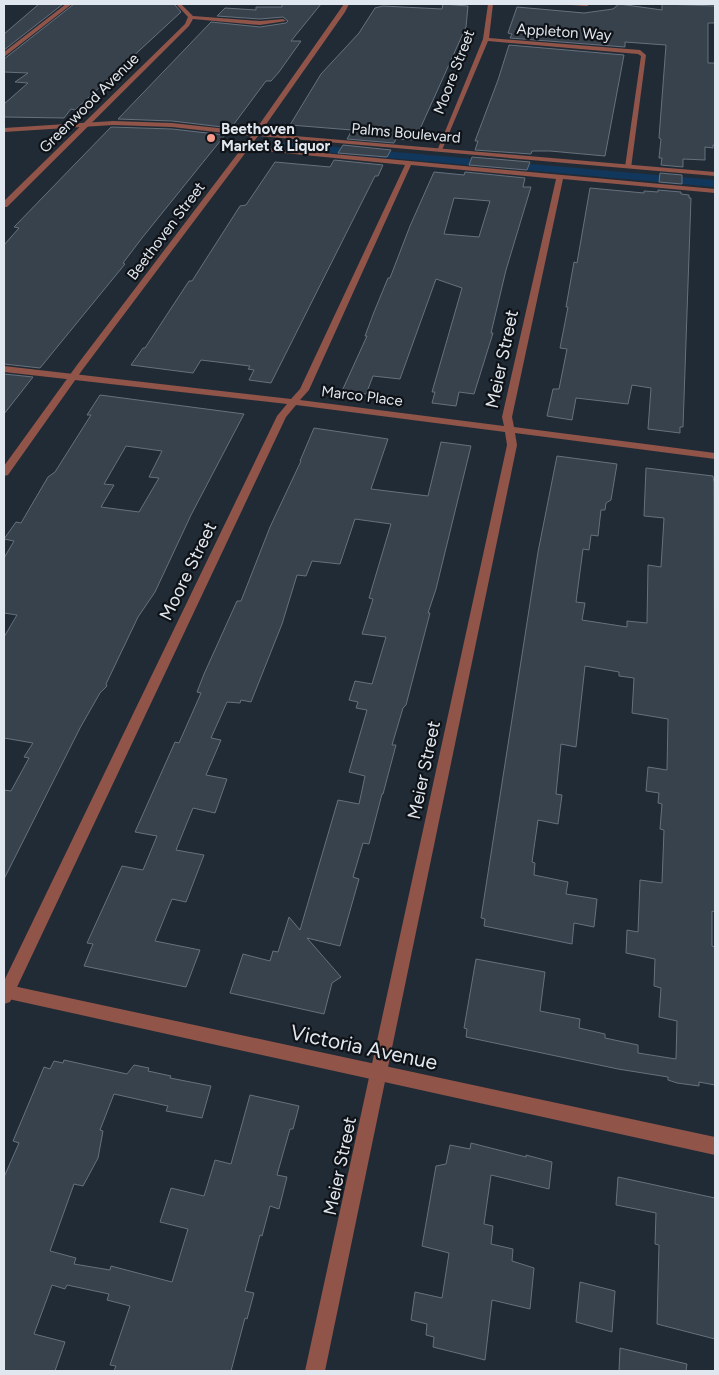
<svg xmlns="http://www.w3.org/2000/svg" width="719" height="1375" font-family="Figtree,sans-serif">
  <style>
    .green { fill: #12375c }
    .building { fill: #37424d; stroke: #66717d; fill-rule: evenodd }
    .lines { fill: none; stroke-linecap: round; stroke-linejoin: round }
    .minor { fill: #905449; fill-rule: evenodd }
    .tertiary { fill: #905449; fill-rule: evenodd }
    .poi-dot { fill: #f49d8d; stroke: #0f1318; stroke-width: 2 }
    .labels { text-anchor: middle; dominant-baseline: central; stroke-width: 4.5; stroke-linejoin: round; paint-order: stroke }
    .far-street-label { font-size: 15px; fill: #e1e7ef; stroke: #0f1318 }
    .far-poi-label { font-size: 15px; font-weight: bold; fill: #e1e7ef; stroke: #0f1318; text-anchor: start }
    .street-label { font-size: 18px; fill: #e1e7ef; stroke: #0f1318 }
    .near-street-label { font-size: 21px; fill: #e1e7ef; stroke: #0f1318 }
  </style>
  <rect width="100%" height="100%" fill="#212b36"/>
  <polygon class="green" points="280,142 715,180 715,187 276,148"/>
  <g class="building">
    <polygon points="39,4 63,4 4,50 4,34"/>
    <polygon points="74,4 174,4 181,12 75,110 71,109 64,118 4,117 4,104 28,83 15,82 28,73 4,72 4,59"/>
    <polygon points="282,4 321,4 291,41 301,41 279,72 271,81 266,81 231,128 172,121 118,119 211,22 260,27 286,23 288,21 283,17 260,19 217,16 225,8 256,10 256,7 282,7"/>
    <polygon points="443,4 468,6 466,27 415,140 396,139 394,143 347,139 352,130 290,125 321,74 359,33 375,8 383,6 442,9"/>
    <polygon points="619,4 662,10 662,4 715,6 715,23 708,23 708,63 715,63 715,145 713,145 713,148 705,147 705,160 683,159 683,167 661,165 662,158 659,158 661,139 659,138 666,45 625,42 625,47 510,38 512,34 508,33 517,7 584,13 613,9"/>
    <polygon points="509,45 624,55 605,156 550,151 532,151 531,154 475,150 478,141 475,141 498,80"/>
    <polygon points="111,127 172,129 225,135 142,238 123,263 125,264 40,368 4,364 4,245 19,228 14,227"/>
    <polygon points="343,145 391,150 387,157 338,153"/>
    <polygon points="472,157 530,162 527,170 469,165"/>
    <polygon points="334,160 383,165 378,176 375,176 271,383 249,380 254,370 248,369 250,366 201,360 193,373 131,365 143,348 145,348 189,281 192,281 240,206 246,205 275,162 330,167"/>
    <path d="M 434,172 L 464,175 L 465,172 L 525,178 L 523,187 L 531,187 L 506,270 L 491,333 L 493,333 L 474,394 L 459,392 L 456,406 L 432,403 L 435,392 L 432,392 L 462,288 L 436,279 L 400,379 L 373,376 L 366,394 L 342,391 L 367,336 L 365,336 L 374,312 L 388,278 L 390,278 L 410,226 ZM 454,198 L 490,201 L 479,237 L 444,234 Z"/>
    <polygon points="660,173 682,175 682,184 659,182"/>
    <polygon points="590,188 644,193 644,191 658,192 658,190 681,192 681,194 689,195 689,198 691,198 683,427 680,427 680,433 648,429 651,388 632,385 628,404 576,398 572,420 547,416 553,389 559,389 567,349 560,348 568,307 566,307 574,262 577,263"/>
    <polygon points="4,374 33,377 4,414"/>
    <path d="M 100,395 L 244,414 L 191,515 L 155,592 L 138,617 L 106,684 L 107,686 L 100,693 L 80,728 L 4,879 L 4,790 L 11,791 L 29,758 L 24,757 L 33,743 L 4,738 L 4,637 L 17,615 L 4,613 L 4,558 L 14,541 L 4,539 L 16,522 L 21,523 L 48,477 L 55,472 L 91,415 L 87,415 ZM 126,446 L 162,451 L 149,477 L 159,478 L 139,512 L 101,507 L 114,485 L 104,484 Z"/>
    <polygon points="314,428 388,439 371,489 428,496 441,442 471,446 436,589 428,613 430,613 406,705 403,708 392,745 396,745 383,794 382,794 369,844 363,843 353,877 359,879 340,946 307,938 341,977 332,983 324,1014 230,993 243,954 270,961 273,951 278,952 289,917 300,930 338,800 359,804 365,776 349,772 367,710 356,708 358,702 349,700 355,681 372,684 386,637 362,634 373,599 369,598 391,524 355,519 340,564 312,561 306,576 297,575 282,624 251,702 241,700 240,703 227,702 211,738 221,740 206,775 227,779 215,813 193,808 176,850 204,855 186,902 172,899 155,941 200,950 186,987 84,966 93,944 87,943 122,866 143,870 157,836 135,832 175,742 179,743 201,693 197,692 204,674 237,601 241,601 270,527 301,461 300,461"/>
    <polygon points="557,456 617,464 611,500 606,503 605,510 601,510 598,536 591,535 589,550 583,549 576,602 585,603 582,620 627,627 627,621 647,623 648,565 661,567 664,518 644,516 646,468 713,476 714,483 715,912 712,911 712,946 715,947 715,1085 699,1082 699,1086 677,1083 668,1080 668,1077 618,1069 466,1037 467,1029 464,1028 476,959 545,972 540,1011 580,1019 579,1028 605,1034 605,1038 638,1045 638,1053 676,1059 677,1021 659,1017 661,988 654,986 655,959 626,953 627,930 638,932 640,880 662,883 664,830 660,829 662,804 658,803 659,793 646,791 648,767 667,770 668,719 632,713 634,678 619,676 619,672 585,666 576,747 561,744 556,794 562,795 558,824 538,820 532,862 535,863 534,875 568,882 566,894 597,899 594,927 574,923 572,944 484,926 485,919 481,918 538,552"/>
    <polygon points="64,1060 127,1074 134,1065 149,1068 148,1071 171,1076 170,1078 211,1086 202,1118 166,1111 168,1106 114,1094 100,1130 103,1131 98,1158 83,1186 74,1184 50,1251 76,1258 74,1264 110,1270 111,1266 172,1282 188,1229 160,1222 171,1188 204,1196 215,1160 231,1164 250,1095 299,1106 293,1129 290,1129 277,1175 287,1177 279,1209 270,1206 262,1236 260,1235 245,1291 254,1293 247,1319 245,1318 231,1371 114,1371 116,1366 110,1365 130,1306 107,1300 109,1294 67,1285 65,1289 52,1285 34,1334 65,1342 55,1371 4,1371 4,1177 19,1143 13,1141 44,1067 50,1069 54,1061 63,1063"/>
    <polygon points="471,1143 526,1157 526,1155 552,1162 549,1189 491,1175 484,1224 493,1226 491,1244 513,1249 512,1261 534,1268 530,1309 492,1300 485,1360 433,1347 434,1337 426,1335 427,1324 411,1320 415,1292 442,1298 449,1253 422,1246 436,1166 446,1164 450,1145 470,1149"/>
    <polygon points="618,1177 715,1198 715,1339 657,1324 659,1245 655,1244 656,1213 616,1205"/>
    <polygon points="580,1282 615,1291 612,1332 576,1322"/>
    <polygon points="620,1348 687,1364 686,1371 619,1371"/>
  </g>
  <g class="lines">
    <g class="minor">
      <polygon points="66,4 72,4 4,57 4,52"/>
      <polygon points="176,4 181,4 193,16 260,21 283,19 286,21 260,25 193,19 189,26 7,207 4,207 4,201 185,24 188,17"/>
      <polygon points="488,4 493,4 489,38 640,50 646,55 631,168 625,167 641,56 638,54 488,41 442,150 437,151 483,39"/>
      <polygon points="554,4 590,4 587,6"/>
      <path d="M 246,146 L 715,189 L 715,193 L 563,179 L 512,417 L 514,427 L 715,453 L 715,459 L 515,433 L 517,445 L 325,1371 L 305,1371 L 507,445 L 505,432 L 296,405 L 286,417 L 10,1002 L 4,1004 L 4,981 L 277,416 L 287,404 L 4,372 L 4,366 L 291,399 L 300,389 L 405,165 L 244,149 L 243,148 ZM 411,165 L 556,179 L 502,417 L 504,426 L 300,400 L 309,390 Z"/>
    </g>
    <g class="tertiary">
      <polygon points="344,4 349,4 345,12 260,133 715,172 715,176 258,136 83,369 8,475 4,476 4,466 77,365 251,136 172,127 113,125 4,132 4,128 113,121 172,123 254,132"/>
      <polygon points="4,984 715,1137 715,1155 4,998"/>
    </g>
  </g>
  <circle class="poi-dot" cx="211" cy="138" r="5"/>
  <g class="labels">
    <g class="far-street-label">
      <text transform="translate(564 32) rotate(4)">Appleton Way</text>
      <text transform="translate(454 72) rotate(-69)">Moore Street</text>
      <text transform="translate(89 103) rotate(-45)">Greenwood Avenue</text>
      <text transform="translate(406 133) rotate(5)">Palms Boulevard</text>
      <text transform="translate(166 231) rotate(-53)">Beethoven Street</text>
      <text transform="translate(362 396) rotate(7)">Marco Place</text>
    </g>
    <g class="far-poi-label">
      <text x="221" y="129">Beethoven<tspan x="221" dy="17">Market &amp; Liquor</tspan></text>
    </g>
    <g class="street-label">
      <text transform="translate(502 359) rotate(-78)">Meier Street</text>
      <text transform="translate(188 571) rotate(-64)">Moore Street</text>
      <text transform="translate(424 770) rotate(-78)">Meier Street</text>
      <text transform="translate(340 1166) rotate(-78)">Meier Street</text>
    </g>
    <g class="near-street-label">
      <text transform="translate(364 1047) rotate(12)">Victoria Avenue</text>
    </g>
  </g>
  <rect width="719" height="1375" fill="none" stroke="#e1e7ef" stroke-width="10"/>
</svg>
